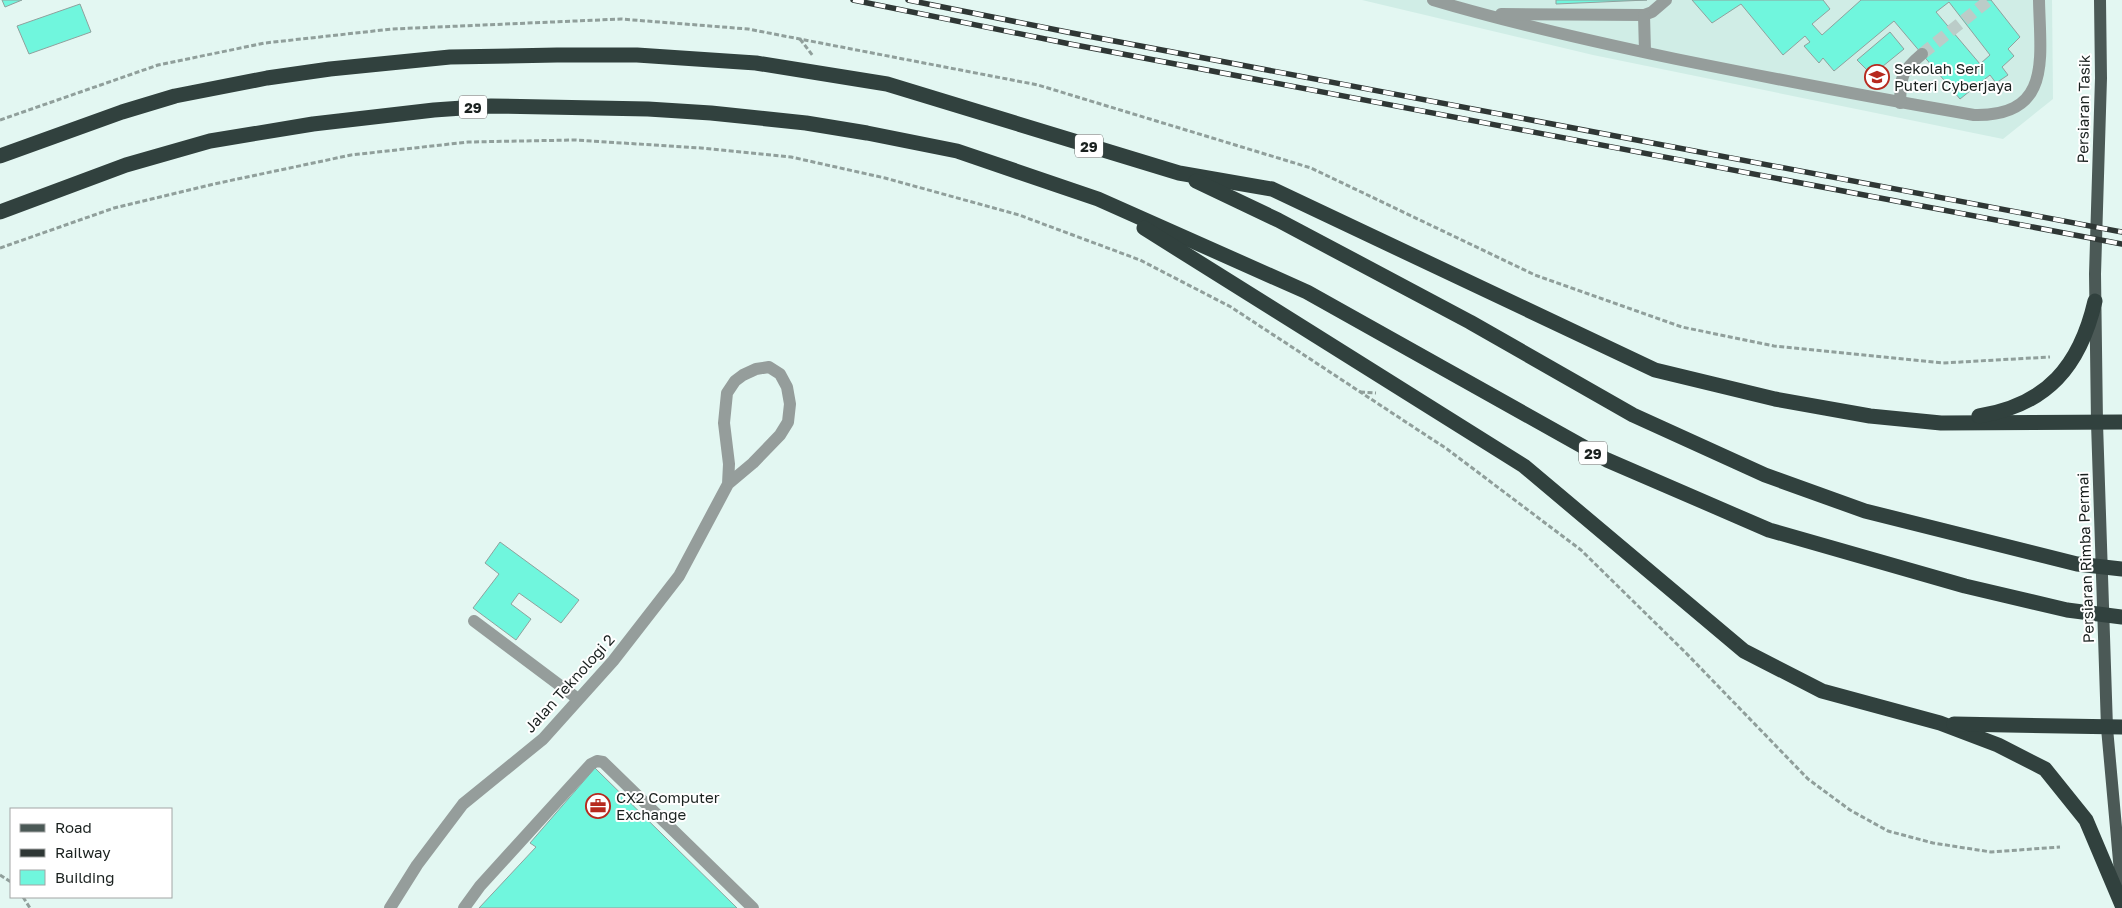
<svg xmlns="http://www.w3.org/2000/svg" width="2122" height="908" font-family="'Golos Text',sans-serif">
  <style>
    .built { fill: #d0ede6 }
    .building { fill: #70f6dd; stroke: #8fa19d; fill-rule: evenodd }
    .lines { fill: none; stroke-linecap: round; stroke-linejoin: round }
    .minor-tunnel { stroke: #bbccc8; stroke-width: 12; stroke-dasharray: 12 6; stroke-linecap: butt }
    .path { stroke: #909f9b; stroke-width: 3; stroke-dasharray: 5 2.5; stroke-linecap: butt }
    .minor { stroke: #959d9b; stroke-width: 12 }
    .major { stroke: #4b5956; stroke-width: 12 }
    .highway { stroke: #31413e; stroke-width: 15 }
    .rail-casing { stroke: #2f3735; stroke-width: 5.5 }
    .rail { stroke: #fff; stroke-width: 4; stroke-dasharray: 11; stroke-linecap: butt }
    .labels { text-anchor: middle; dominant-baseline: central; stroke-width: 4; stroke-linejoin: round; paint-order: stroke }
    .shield { fill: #fff; stroke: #5f6462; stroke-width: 1 }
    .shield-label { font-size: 14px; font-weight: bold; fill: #1a211f }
    .poi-label { font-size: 15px; fill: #1a211f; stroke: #fff; text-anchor: start }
    .street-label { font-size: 15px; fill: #1a211f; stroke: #fff }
  </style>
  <rect width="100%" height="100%" fill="#e3f7f2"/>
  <polygon class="built" points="1362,0 2052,0 2053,99 2003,139 1593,55"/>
  <g class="building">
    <polygon points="2,0 22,0 5,7"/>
    <polygon points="1556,0 1647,0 1556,4"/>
    <path d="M 1692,0 L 1823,0 L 1830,9 L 1812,24 L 1822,35 L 1861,0 L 1991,0 L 2020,37 L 2008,49 L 2014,56 L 2002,67 L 2008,75 L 1996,83 L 1990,75 L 1960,99 L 1894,21 L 1834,71 L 1823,58 L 1819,63 L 1804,46 L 1810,42 L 1805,36 L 1783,55 L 1741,4 L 1712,23 ZM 1949,2 L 1990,55 L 1980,64 L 1936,12 Z"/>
    <polygon points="80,4 91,32 29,54 17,26"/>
    <polygon points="1890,32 1904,49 1872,75 1857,60"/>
    <polygon points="500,542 579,600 561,623 519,593 511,604 531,619 516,640 473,608 499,574 485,563"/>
    <polygon points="595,768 737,908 479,908 536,847 530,843"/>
  </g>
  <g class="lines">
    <polyline class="minor-tunnel" points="1922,54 1989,0"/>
    <g class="path">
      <polyline points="800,39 813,56"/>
      <polyline points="0,120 158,65 265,43 392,29 621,19 748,29 1038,85 1311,168 1535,275 1682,327 1774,346 1943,363 2050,357"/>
      <polyline points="0,248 114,208 214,184 351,155 468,142 575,140 701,148 791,157 885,178 1019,215 1140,260 1231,307 1447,449 1581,550 1686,653 1808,779 1850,810 1888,831 1933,843 1991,852 2060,847"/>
      <polyline points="1360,392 1376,393"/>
      <polyline points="0,875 11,882"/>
      <polyline points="23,897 30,908"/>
    </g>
    <g class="minor">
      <path d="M 1433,0 C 1513,24 1595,42 1676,59 C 1775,79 1874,98 1974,115 C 2053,117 2040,57 2039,0"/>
      <polyline points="1501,14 1644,15 1652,12 1666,0"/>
      <polyline points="1644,15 1645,52"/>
      <path d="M 1900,103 C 1901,75 1901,72 1922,54"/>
      <polyline points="474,621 578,699"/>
      <polyline points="390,908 417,865 463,804 543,739 613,661 679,576 728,484 753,463 780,435 788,422 790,404 787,387 780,374 769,367 756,369 743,375 735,381 727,393 724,423 729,464 728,484"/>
      <polyline points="464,908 480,886 591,764 597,761 603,762 753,908"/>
    </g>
    <polyline class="major" points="2100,0 2101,78 2095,274 2097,423 2107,728 2122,894"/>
    <g class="highway">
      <polyline points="0,156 122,112 175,96 267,78 330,69 450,57 557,55 637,55 756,63 887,84 1179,173 1272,189 1655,370 1775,399 1870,416 1941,423 2122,422"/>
      <polyline points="1196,181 1278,220 1470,322 1633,415 1765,475 1865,511 2077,564 2122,569"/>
      <polyline points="0,212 126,165 210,141 313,124 434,110 491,106 648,109 711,113 806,123 867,133 957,151 1098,199 1307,292 1607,460 1769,530 1965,586 2067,610 2122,617"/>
      <polyline points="1144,228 1524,466 1744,651 1822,691 1940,723 1998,745 2045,769 2086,820 2122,905"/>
      <path d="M 1979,416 C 2047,405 2080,366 2095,301"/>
      <polyline points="1954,724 2122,727"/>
    </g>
    <defs>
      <g id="rail">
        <polyline points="853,0 1070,44 2122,244"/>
        <polyline points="908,0 1072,33 2122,232"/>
      </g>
    </defs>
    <use href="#rail" class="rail-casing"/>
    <use href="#rail" class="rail"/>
  </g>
  <defs>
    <symbol id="school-ring" viewBox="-11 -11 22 22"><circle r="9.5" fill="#fff" stroke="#b7291e" stroke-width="1.5"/><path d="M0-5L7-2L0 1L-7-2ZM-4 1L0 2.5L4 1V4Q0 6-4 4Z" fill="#b7291e"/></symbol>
    <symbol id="office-ring" viewBox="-11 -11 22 22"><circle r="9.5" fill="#fff" stroke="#b7291e" stroke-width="1.5"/><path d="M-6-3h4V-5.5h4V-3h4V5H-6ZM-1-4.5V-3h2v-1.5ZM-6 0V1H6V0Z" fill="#b7291e"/></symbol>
  </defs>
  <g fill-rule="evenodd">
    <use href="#school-ring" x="1863" y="63" width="28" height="28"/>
    <use href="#office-ring" x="584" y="792" width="28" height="28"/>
  </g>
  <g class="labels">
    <g class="shield">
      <rect x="459" y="95.5" width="28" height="23" rx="4"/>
      <rect x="1075" y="134.5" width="28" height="23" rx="4"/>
      <rect x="1579" y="441.5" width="28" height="23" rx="4"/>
    </g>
    <g class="shield-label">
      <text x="473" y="107">29</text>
      <text x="1089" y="146">29</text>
      <text x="1593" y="453">29</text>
    </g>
    <g class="poi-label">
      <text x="1894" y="68">Sekolah Seri<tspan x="1894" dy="17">Puteri Cyberjaya</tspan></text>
      <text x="616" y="797">CX2 Computer<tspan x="616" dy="17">Exchange</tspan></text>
    </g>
    <g class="street-label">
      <text transform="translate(2083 109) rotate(-89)">Persiaran Tasik</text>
      <text transform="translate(2085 558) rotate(-92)">Persiaran Rimba Permai</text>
      <text transform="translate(569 683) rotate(-48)">Jalan Teknologi 2</text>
    </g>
  </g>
  <rect x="10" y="808" width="162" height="90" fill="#ffffff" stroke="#a3a6a5"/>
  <rect x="20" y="824" width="25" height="8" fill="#4b5956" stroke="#a3a6a5"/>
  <text x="55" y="833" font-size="15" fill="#1a211f">Road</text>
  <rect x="20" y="849" width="25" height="8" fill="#2f3735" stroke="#a3a6a5"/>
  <text x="55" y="858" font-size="15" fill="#1a211f">Railway</text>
  <rect x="20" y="870" width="25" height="15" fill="#70f6dd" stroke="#a3a6a5"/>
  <text x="55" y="883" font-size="15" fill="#1a211f">Building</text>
</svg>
